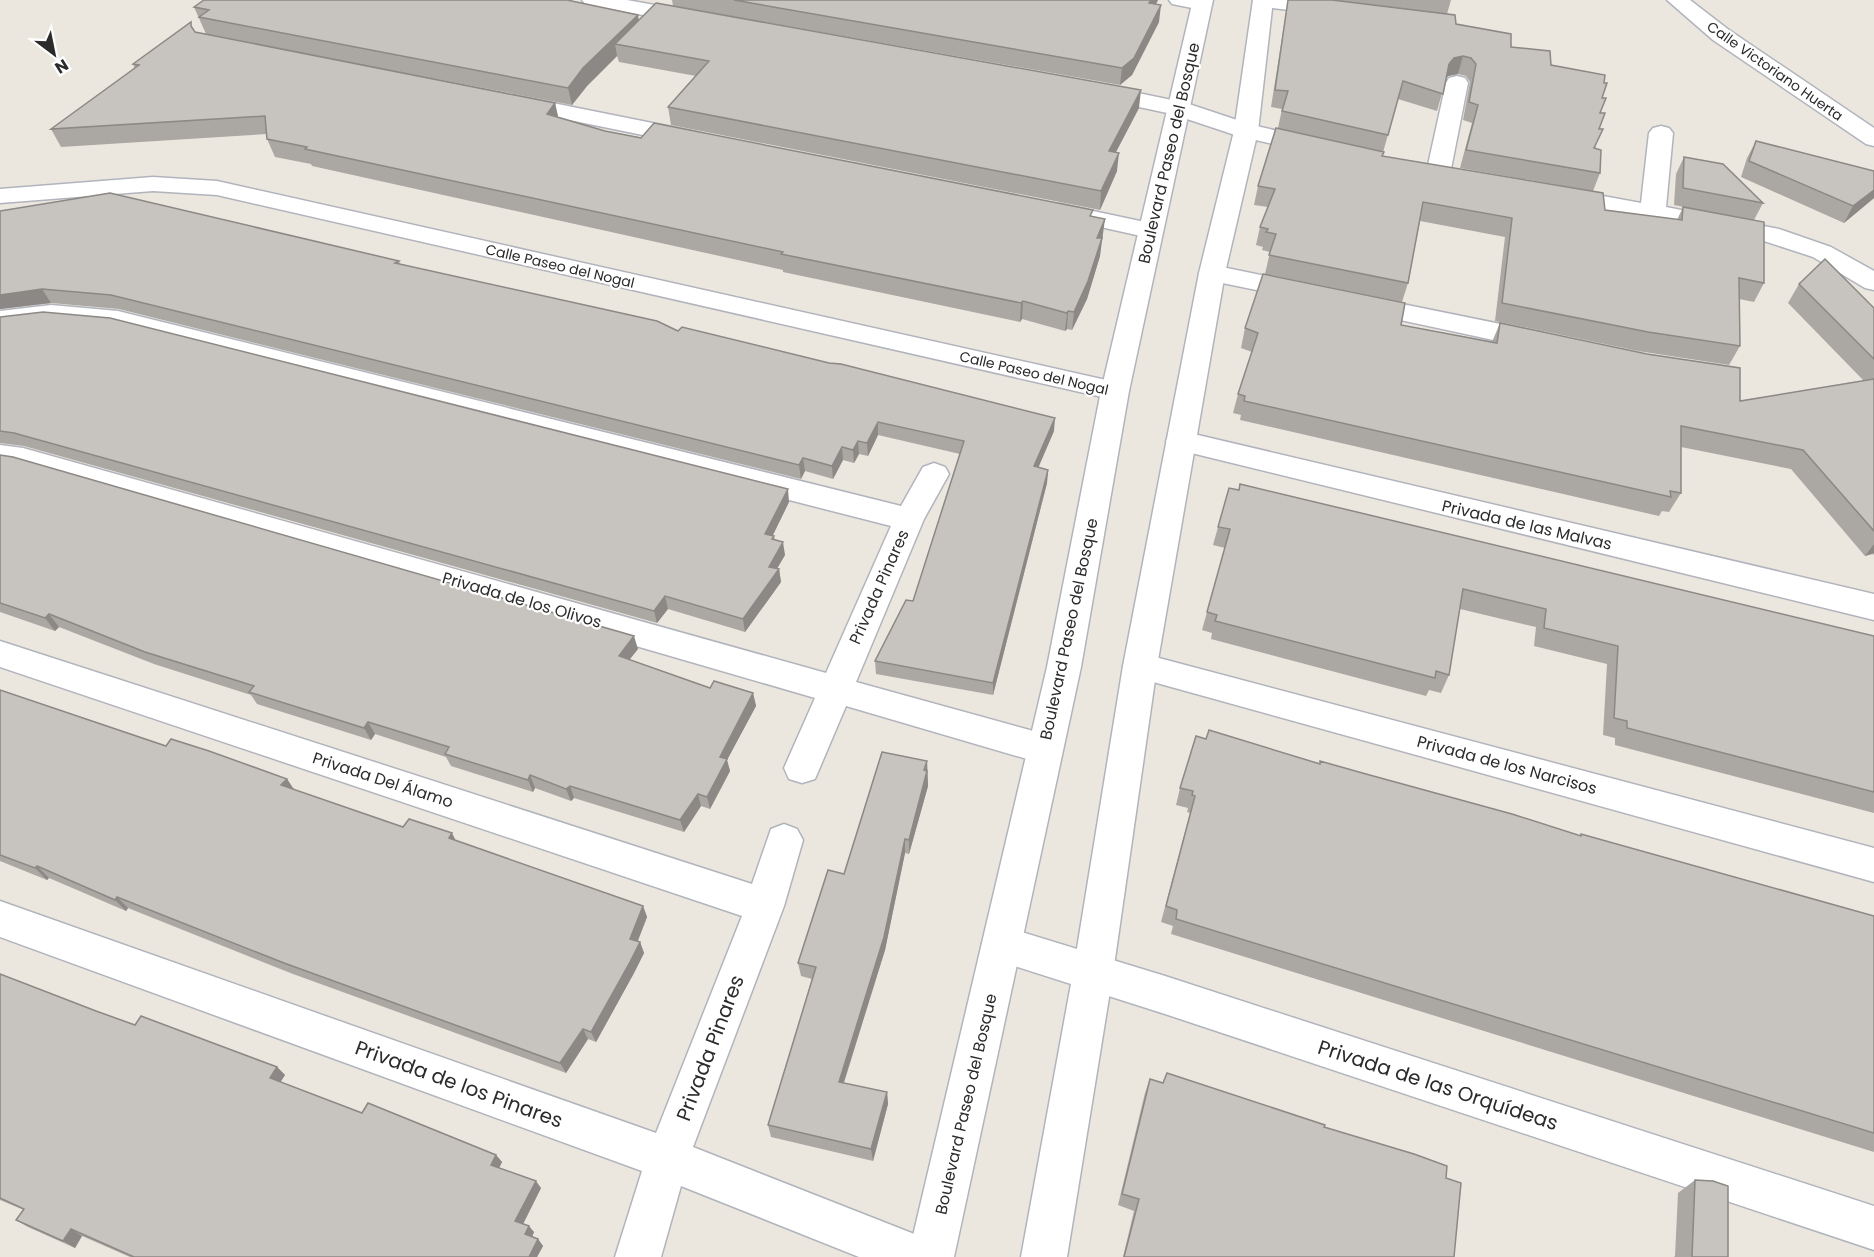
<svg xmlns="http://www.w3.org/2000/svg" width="1874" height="1257" font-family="Poppins,sans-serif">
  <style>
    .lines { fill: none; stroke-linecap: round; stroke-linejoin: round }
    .street-casing { stroke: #b2b4bd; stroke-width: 3 }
    .secondary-casing { stroke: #b2b4bd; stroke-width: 3 }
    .street { fill: #fff; fill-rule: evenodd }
    .secondary { fill: #fff; fill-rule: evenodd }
    .wall { fill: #aba8a3 }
    .shaded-wall { fill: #8b8885 }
    .building { fill: #c7c3be; stroke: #8b8885; stroke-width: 1.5 }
    .labels { text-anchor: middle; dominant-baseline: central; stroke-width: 4.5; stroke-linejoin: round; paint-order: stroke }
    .far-street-label { font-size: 14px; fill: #2b2b2b; stroke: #fff }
    .street-label { font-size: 16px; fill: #2b2b2b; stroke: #fff }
    .near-street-label { font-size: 20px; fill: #2b2b2b; stroke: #fff }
  </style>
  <rect width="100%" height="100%" fill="#ebe7df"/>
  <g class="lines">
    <defs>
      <g id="street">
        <polygon points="582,0 627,0 693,12 700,14 704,18 700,22 693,24 592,6 585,4"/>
        <polygon points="1169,0 1210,0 1212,4 1209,8 1202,10 1172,4"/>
        <polygon points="1253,0 1308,0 1339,5 1342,9 1339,13 1332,15 1263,7 1256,5"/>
        <polygon points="1667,0 1690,0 1729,30 1874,128 1874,146 1866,144 1713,40"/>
        <polygon points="1457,76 1465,78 1468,83 1450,174 1447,179 1438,181 1429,179 1426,174 1446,83 1449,78"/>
        <polygon points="1095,84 1186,103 1252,125 1326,142 1330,147 1326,152 1318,154 1238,136 1172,114 1087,96 1084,91 1087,86"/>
        <polygon points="513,95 692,131 700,133 704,138 700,143 692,145 505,107 502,102 505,97"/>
        <polygon points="1661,126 1669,128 1673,133 1666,207 1779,229 1831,247 1874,271 1874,290 1865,288 1813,257 1764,241 1560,202 1551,200 1548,195 1551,190 1560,188 1641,203 1649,133 1653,128"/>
        <polygon points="153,177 217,181 1115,382 1125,384 1129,391 1125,398 1115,400 217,195 153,191 0,203 0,189"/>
        <polygon points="1060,204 1159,225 1163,230 1159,235 1150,238 1051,216 1048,211 1051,206"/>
        <polygon points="1212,265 1305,284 1314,286 1318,292 1314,298 1305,300 1203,279 1199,273 1203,267"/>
        <polygon points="1358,295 1540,332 1550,335 1554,341 1550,347 1540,350 1349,309 1345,303 1349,297"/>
        <polygon points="51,305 118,311 901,506 923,467 934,463 945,467 949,474 924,519 856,682 1044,734 1056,739 1062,749 1056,759 1044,764 846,706 815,779 802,783 789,779 784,768 815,698 23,468 0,465 0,445 23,448 826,673 891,526 118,329 51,323 0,329 0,311"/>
        <polygon points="1181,431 1874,594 1874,620 1171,448 1166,441 1171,434"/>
        <polygon points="0,641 752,884 771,829 784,824 797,829 803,840 784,906 693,1147 932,1241 939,1257 859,1257 681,1186 661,1257 615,1257 642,1171 0,937 0,901 656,1133 742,916 0,667"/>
        <polygon points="1140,653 1874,848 1874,882 1128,675 1123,666 1128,657"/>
        <polygon points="1002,926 1165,976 1874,1206 1874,1250 1165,1014 1002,962 988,957 982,944 988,931"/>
      </g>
      <g id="secondary">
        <polygon points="1193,0 1213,0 1129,391 1081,667 954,1257 908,1257 1047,667 1101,391"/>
        <polygon points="1253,0 1273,0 1258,131 1225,273 1157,666 1113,973 1067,1257 1021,1257 1073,973 1123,666 1199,273 1234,131"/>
      </g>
    </defs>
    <use href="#street" class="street-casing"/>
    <use href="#secondary" class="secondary-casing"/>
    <use href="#street" class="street"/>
    <use href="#secondary" class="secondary"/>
  </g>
  <g class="wall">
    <polygon points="572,0 571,1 639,20 1139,108 1116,152 1117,171 1100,210 671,125 668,107 696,76 619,62 617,56 587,86 572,105 264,46 555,103 558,117 605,131 1092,216 1103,237 1101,240 1100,256 1087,299 1072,330 1067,329 1065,331 1022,319 1020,322 783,272 783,270 312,166 311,164 275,157 267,139 267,134 61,147 51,129 135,69 133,64 195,32 206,34 194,7"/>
    <polygon points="672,0 1158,0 1156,4 1159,22 1132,75 1120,85 673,6"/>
    <polygon points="1288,0 1451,0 1447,14 1456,24 1551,65 1604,83 1599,129 1595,149 1600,173 1593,191 1460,168 1472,123 1463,120 1470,82 1466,76 1458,74 1448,76 1446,79 1437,111 1398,99 1382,156 1605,210 1677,220 1683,207 1735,217 1674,205 1676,174 1684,157 1763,203 1754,220 1764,283 1754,302 1739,299 1740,346 1729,365 1638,351 1495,321 1505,237 1420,221 1408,283 1402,302 1265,274 1270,252 1262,250 1263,247 1256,245 1260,227 1268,207 1254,205 1258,186 1278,128 1282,109 1271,107"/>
    <polygon points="1756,141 1874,198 1844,223 1741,177 1747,158"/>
    <polygon points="0,211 399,261 400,264 678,331 1054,431 1038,467 1048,470 1047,483 993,695 876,674 875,661 913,601 960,454 878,435 868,456 859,454 854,463 843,460 833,479 805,471 801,479 119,309 51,303 0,309"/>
    <polygon points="1799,284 1874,308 1874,555 1873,554 1865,556 1791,469 1681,447 1681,493 1669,512 1662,511 1659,516 1240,420 1241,415 1233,413 1238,394 1252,352 1241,348 1245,328 1401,325 1492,342 1500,323 1740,401 1864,381 1788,303"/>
    <polygon points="0,317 789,502 773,535 774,536 775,540 785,555 777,569 779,569 781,582 745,632 668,609 657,623 24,446 0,443"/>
    <polygon points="0,455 638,649 629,660 710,688 753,693 756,706 727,760 730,771 710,809 701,806 684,832 574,798 571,801 535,788 533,792 451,766 446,757 375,734 371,740 257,704 251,695 154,664 59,627 55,631 0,612"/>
    <polygon points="1218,527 1874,636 1874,813 1615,745 1615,738 1603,735 1607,664 1534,646 1536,627 1460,609 1449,675 1441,693 1429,690 1426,696 1211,639 1212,633 1202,630 1225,548 1213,545"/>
    <polygon points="0,690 166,746 287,779 294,790 403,827 456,841 643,906 647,917 638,941 640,942 644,953 634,973 596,1042 588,1039 566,1073 293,974 128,908 126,911 49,878 47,880 0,861"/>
    <polygon points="1206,739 1319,763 1580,836 1581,834 1874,916 1874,1152 1171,934 1173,926 1161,922 1190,813 1187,812 1188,808 1176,805 1180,788"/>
    <polygon points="927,761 928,786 909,854 905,853 885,950 844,1083 887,1092 888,1104 873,1161 771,1137 768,1125 812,979 801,976 798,963 844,874"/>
    <polygon points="0,974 96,1011 135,1025 277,1067 285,1075 280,1082 362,1113 496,1155 502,1162 499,1168 541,1188 523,1224 534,1232 532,1237 538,1239 543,1246 537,1257 130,1257 82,1236 75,1248 28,1227 16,1220 24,1210 0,1200"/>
    <polygon points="1150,1079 1324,1127 1446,1178 1454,1257 1123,1257 1134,1211 1118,1205 1145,1093"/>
    <polygon points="1695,1180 1728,1257 1674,1257 1675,1256 1678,1193"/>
  </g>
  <g class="shaded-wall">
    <polygon points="1151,0 1158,0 1147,20 1149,3"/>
    <polygon points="1161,5 1159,22 1132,75 1120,85 1122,68"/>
    <polygon points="638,15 641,33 615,44 617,56 587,86 572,105 568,88 583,68"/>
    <polygon points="1463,56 1458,74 1448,76 1444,82 1449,64 1454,58"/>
    <polygon points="1141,90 1139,108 1107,169 1109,151"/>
    <polygon points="555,103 559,121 547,114"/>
    <polygon points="1119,153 1117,171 1100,210 1101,191"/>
    <polygon points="1874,190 1874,198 1844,223 1853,206"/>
    <polygon points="1105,219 1100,256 1087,299 1072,330 1074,312 1097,238"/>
    <polygon points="42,289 51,303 0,309 0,295"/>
    <polygon points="1023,301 1022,319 1020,322 1021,303"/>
    <polygon points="1068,311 1067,329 1065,331 1067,313"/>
    <polygon points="1055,418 1054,431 1033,480 1034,466"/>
    <polygon points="878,422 878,435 868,456 867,443"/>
    <polygon points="858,441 859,454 854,463 853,450"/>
    <polygon points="842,447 843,460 833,479 832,466"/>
    <polygon points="803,458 805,471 801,479 799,465"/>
    <polygon points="1048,470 1047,483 993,695 993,683"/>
    <polygon points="788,489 789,502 767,547 765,534"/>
    <polygon points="783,542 785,555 770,580 769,567"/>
    <polygon points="1874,544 1874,553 1865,556"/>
    <polygon points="779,569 781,582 745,632 743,619"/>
    <polygon points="665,596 668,609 657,623 654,611"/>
    <polygon points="49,614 59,627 55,631 45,618"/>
    <polygon points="634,636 638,649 622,669 619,656"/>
    <polygon points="753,693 756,706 727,760 730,771 710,809 707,797 720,757"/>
    <polygon points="368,722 375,734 371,740 364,728"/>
    <polygon points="927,761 928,786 909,854 909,840"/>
    <polygon points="530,775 535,788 533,792 528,780"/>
    <polygon points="287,779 295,791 281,785"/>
    <polygon points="570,786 574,798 571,801 566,789"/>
    <polygon points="698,794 701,806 684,832 680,820"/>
    <polygon points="452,833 458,845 449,838"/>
    <polygon points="905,839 905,853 885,950 840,1094 839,1082"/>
    <polygon points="37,866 49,878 47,880 35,868"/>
    <polygon points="117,897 128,908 126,911 115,900"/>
    <polygon points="643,906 647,917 634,950 630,939"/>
    <polygon points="640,942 644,953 634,973 596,1042 591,1032"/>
    <polygon points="583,1029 588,1039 566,1073 560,1063"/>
    <polygon points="277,1067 285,1075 278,1086 270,1078"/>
    <polygon points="887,1092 888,1104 873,1161 871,1149"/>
    <polygon points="496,1155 502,1162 497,1172 491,1165"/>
    <polygon points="536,1181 541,1188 521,1228 515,1221"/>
    <polygon points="529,1226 534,1232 530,1241 525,1234"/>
    <polygon points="71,1229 82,1236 75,1248 63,1241"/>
    <polygon points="538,1239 543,1246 537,1257 529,1257"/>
  </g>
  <g class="building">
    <polygon points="204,0 567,0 638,15 583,68 568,88 199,17 209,10 194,7"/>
    <polygon points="734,0 1151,0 1149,3 1161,5 1134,58 1122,68"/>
    <polygon points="1288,0 1332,0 1455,15 1456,24 1511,34 1511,47 1550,51 1551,65 1605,75 1604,83 1607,83 1602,98 1606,98 1600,113 1605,113 1599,129 1603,129 1594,148 1601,150 1600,173 1466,150 1478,105 1469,102 1476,64 1471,58 1463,56 1454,58 1449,64 1443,94 1403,81 1388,135 1282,111 1288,91 1275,90"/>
    <polygon points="656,3 1141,90 1109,151 1119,153 1101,191 668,107 709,61 615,44"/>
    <polygon points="191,22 191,26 195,32 555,103 547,114 605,131 641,138 654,123 1093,210 1090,216 1105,219 1097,238 1102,238 1088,281 1074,312 1068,311 1067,313 1023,301 1021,303 781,254 783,252 305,149 307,147 267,139 265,116 51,129 139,65 133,64"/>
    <polygon points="1276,128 1384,152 1382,156 1603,193 1605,210 1682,220 1683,207 1764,222 1764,283 1739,278 1740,346 1648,332 1502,303 1512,218 1423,202 1408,283 1269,255 1276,234 1266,232 1268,229 1260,227 1275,189 1258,186"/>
    <polygon points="1756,141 1874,171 1874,190 1853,206 1749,161"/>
    <polygon points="1684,157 1723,164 1763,203 1683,188"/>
    <polygon points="110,193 399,261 395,263 657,321 678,331 682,327 829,363 841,364 1055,418 1034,466 1048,470 993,683 875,661 906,600 913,601 964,441 878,422 867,443 858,441 853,450 842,447 832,466 803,458 799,465 111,295 42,289 0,295 0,211"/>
    <polygon points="1825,259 1874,308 1874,359 1799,284"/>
    <polygon points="1263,274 1405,303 1401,325 1497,343 1500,323 1647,354 1740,368 1740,401 1874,379 1874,531 1803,450 1681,426 1681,493 1670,491 1671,497 1244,401 1245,396 1238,394 1258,333 1245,328"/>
    <polygon points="43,312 110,318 788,489 765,534 774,536 772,539 783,542 769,567 779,569 743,619 665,596 654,611 14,433 0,431 0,317"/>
    <polygon points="0,455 13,457 634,636 619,656 710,688 714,681 753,693 720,757 727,759 707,797 698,794 680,820 570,786 566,789 530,775 528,780 445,754 449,747 368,722 364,728 249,692 254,686 145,652 49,614 45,618 0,603"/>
    <polygon points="1240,484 1874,636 1874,792 1627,728 1627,721 1614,718 1618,646 1544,628 1546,609 1463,589 1449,675 1436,671 1435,678 1215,621 1217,615 1207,612 1230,529 1218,527 1229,488 1239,490"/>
    <polygon points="0,690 166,746 171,739 209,751 287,779 281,785 403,827 409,819 452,833 449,838 643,906 630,939 640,942 630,962 591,1032 583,1029 560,1063 284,963 117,897 115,900 37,866 35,868 0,855"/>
    <polygon points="1209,730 1320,764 1320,761 1366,774 1512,814 1581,836 1581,834 1874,916 1874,1133 1176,919 1177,910 1166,906 1195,796 1192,795 1193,791 1180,788 1196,736 1206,739"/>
    <polygon points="882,752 927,761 924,770 927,771 909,840 905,839 884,937 839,1082 887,1092 871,1149 768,1125 816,967 798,963 828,870 844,874"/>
    <polygon points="0,974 96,1011 135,1025 141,1016 277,1067 270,1078 362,1113 368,1103 496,1155 491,1165 536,1181 515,1221 529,1226 525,1234 538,1239 529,1257 134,1257 71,1229 63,1241 16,1220 24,1209 0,1198"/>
    <polygon points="1167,1073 1325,1125 1324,1127 1414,1154 1447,1166 1446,1178 1461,1183 1454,1257 1124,1257 1139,1199 1122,1194 1150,1079 1163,1083"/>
    <polygon points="1695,1180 1713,1181 1728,1186 1728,1257 1692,1257"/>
  </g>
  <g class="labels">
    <g class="far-street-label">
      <text transform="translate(1775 71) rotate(35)">Calle Victoriano Huerta</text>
      <text transform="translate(560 266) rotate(13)">Calle Paseo del Nogal</text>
      <text transform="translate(1034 373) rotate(13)">Calle Paseo del Nogal</text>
    </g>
    <g class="street-label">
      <text transform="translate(1169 153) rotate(-77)">Boulevard Paseo del Bosque</text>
      <text transform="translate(1527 525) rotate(13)">Privada de las Malvas</text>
      <text transform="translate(879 587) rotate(-66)">Privada Pinares</text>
      <text transform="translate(522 600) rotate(16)">Privada de los Olivos</text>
      <text transform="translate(1069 629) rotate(-78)">Boulevard Paseo del Bosque</text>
      <text transform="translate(1507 765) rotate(15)">Privada de los Narcisos</text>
      <text transform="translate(383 780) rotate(18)">Privada Del Álamo</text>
      <text transform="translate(966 1104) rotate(-77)">Boulevard Paseo del Bosque</text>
    </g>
    <g class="near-street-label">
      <text transform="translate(710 1048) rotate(-69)">Privada Pinares</text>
      <text transform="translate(459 1084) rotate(20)">Privada de los Pinares</text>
      <text transform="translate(1438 1085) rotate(18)">Privada de las Orquídeas</text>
    </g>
  </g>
  <g transform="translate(54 54) rotate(148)" stroke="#ffffff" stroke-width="4.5" paint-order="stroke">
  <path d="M0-4.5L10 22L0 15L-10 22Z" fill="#2b2b2b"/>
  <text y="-9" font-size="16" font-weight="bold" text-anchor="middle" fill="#2b2b2b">N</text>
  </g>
</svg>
